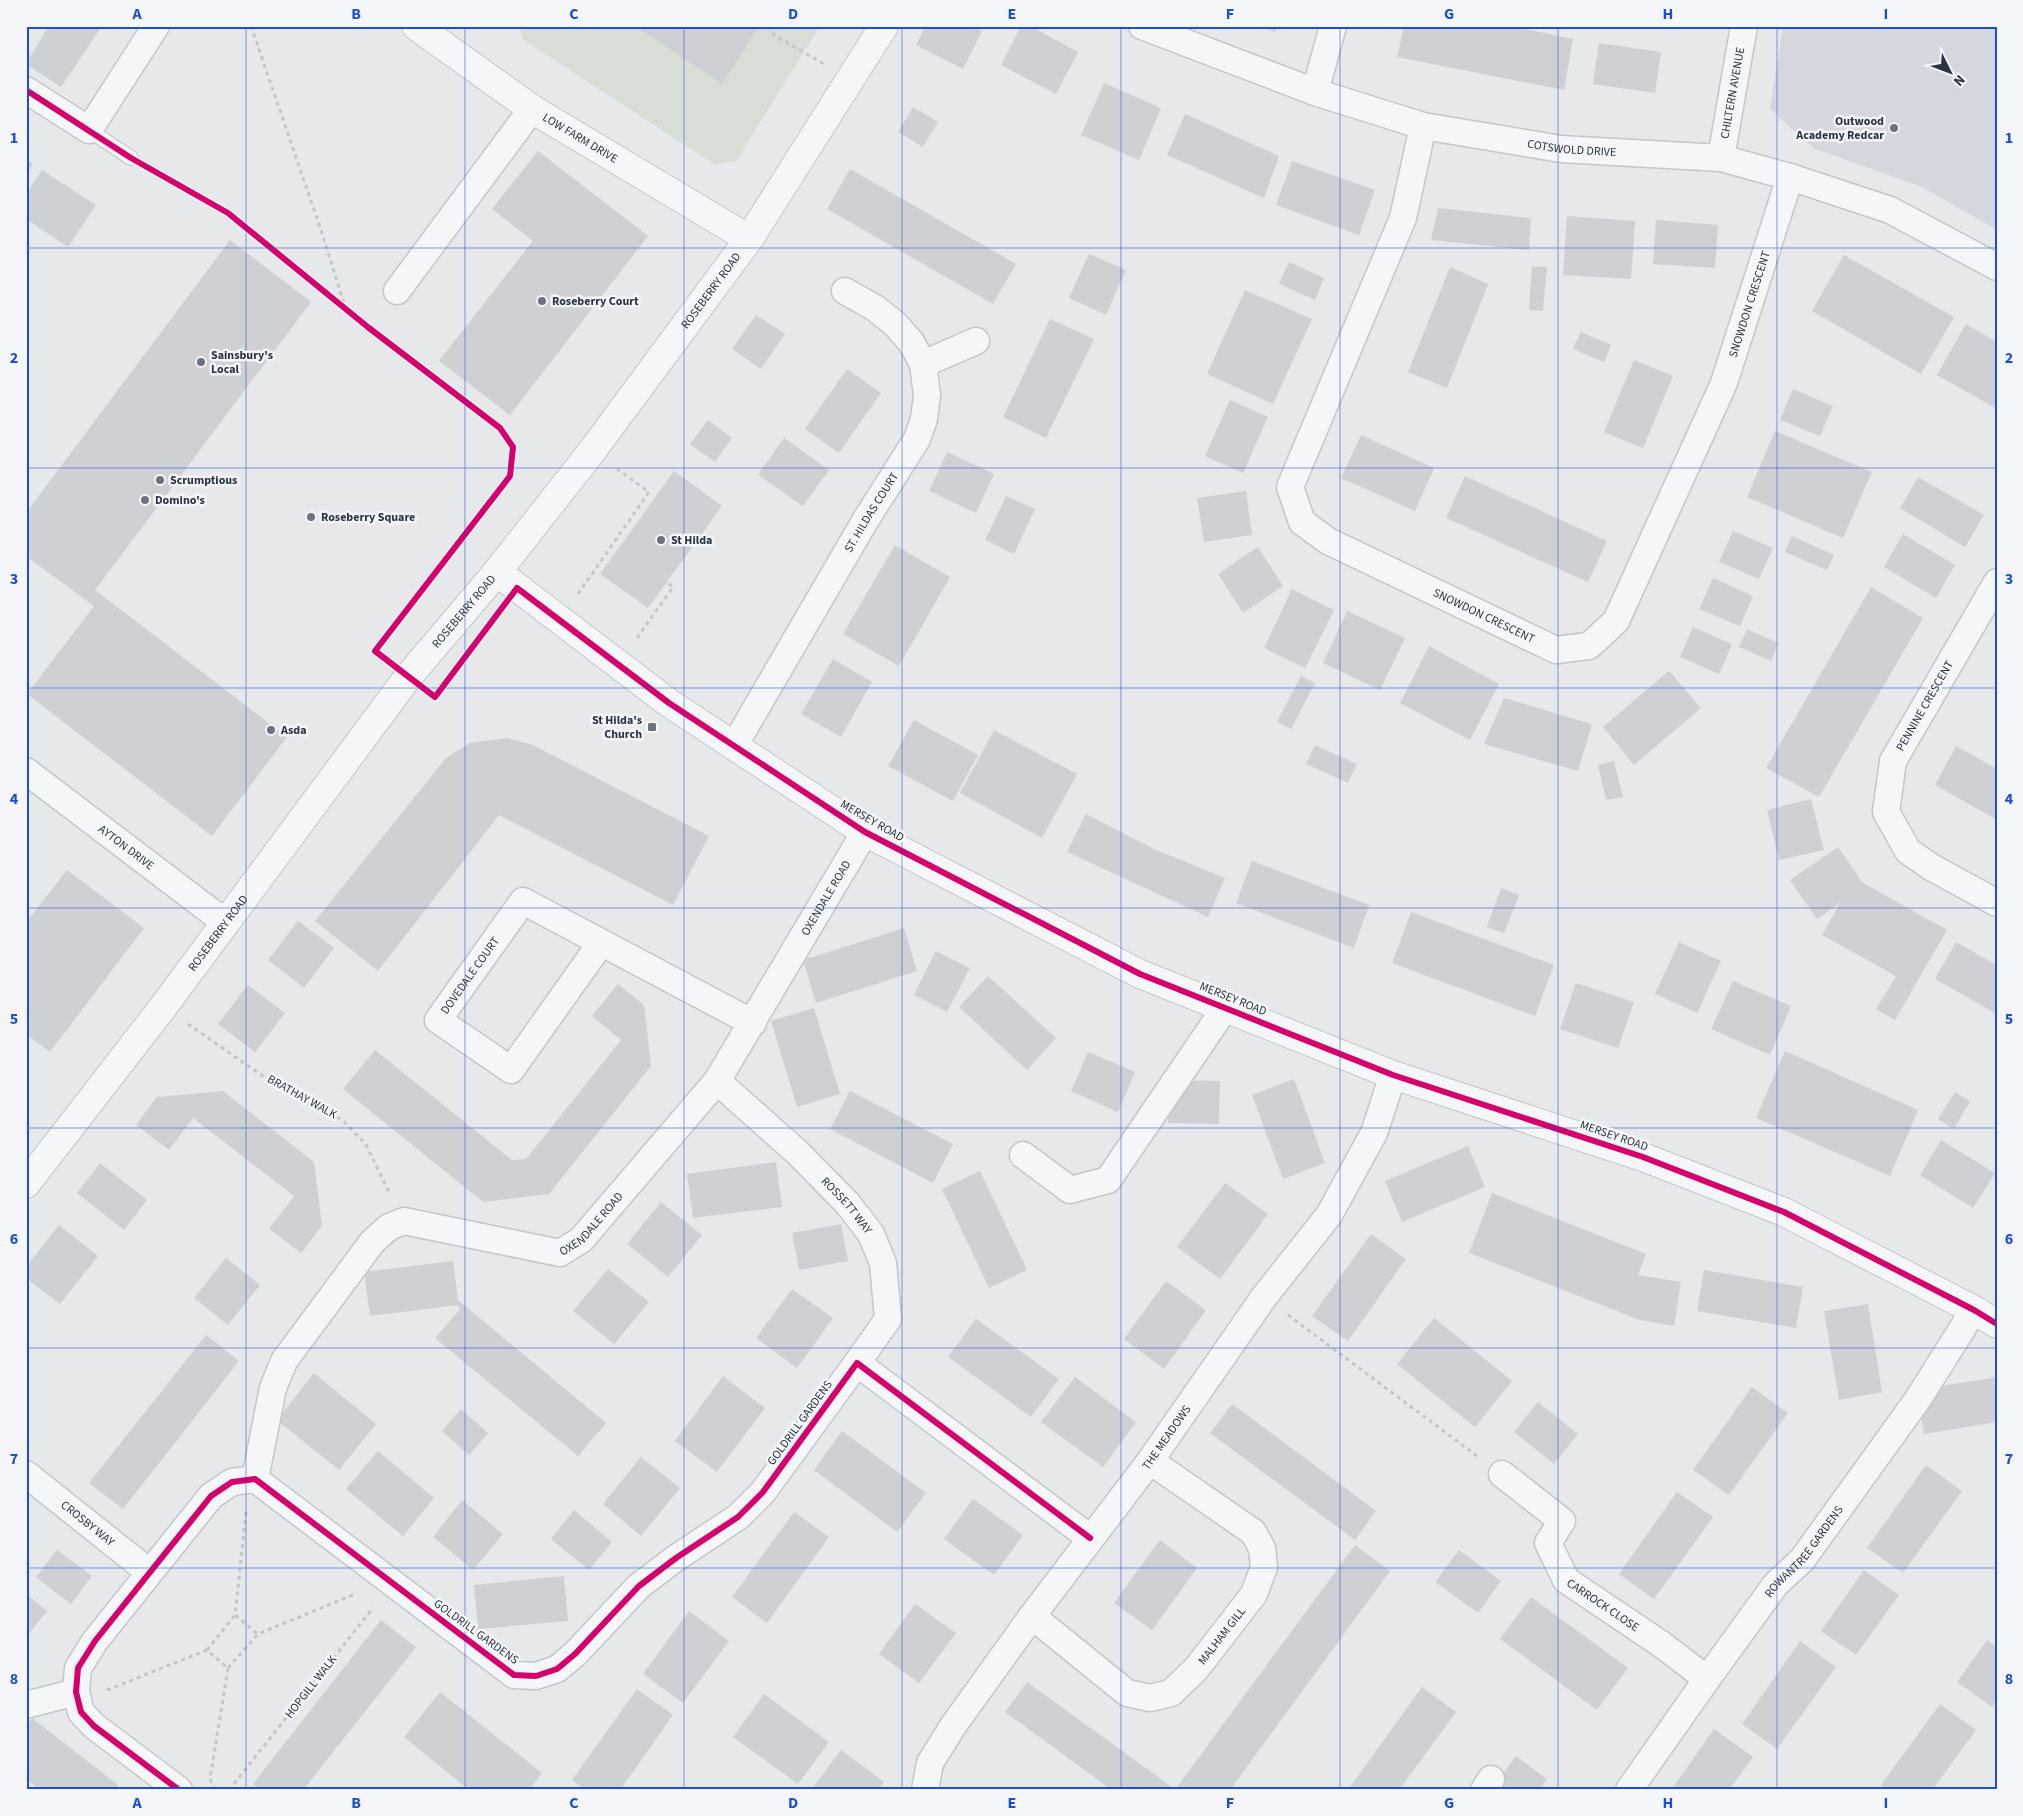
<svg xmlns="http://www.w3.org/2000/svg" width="2023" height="1816" font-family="'Source Sans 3',sans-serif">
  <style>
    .built { fill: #d4d7dd }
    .green { fill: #d6ded6 }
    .building { fill: #ced0d3 }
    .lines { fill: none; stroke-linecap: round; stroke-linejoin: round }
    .service-casing { stroke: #c4c6c8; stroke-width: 16 }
    .minor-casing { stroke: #c4c6c8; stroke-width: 29 }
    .tertiary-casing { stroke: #c4c6c8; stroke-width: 30 }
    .path { stroke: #c5c6ca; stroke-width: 3; stroke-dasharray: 4 4; stroke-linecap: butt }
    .service { stroke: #f5f6f7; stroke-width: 14 }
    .minor { stroke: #f5f6f7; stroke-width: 26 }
    .tertiary { stroke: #f5f6f7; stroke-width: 28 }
    .cycleway-casing { stroke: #f4f6f9; stroke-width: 9 }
    .cycleway { stroke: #d6006c; stroke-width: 6 }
    .grid { fill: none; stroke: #1d4ed8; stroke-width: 1; stroke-opacity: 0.55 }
    .poi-dot { fill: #6c737f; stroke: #f4f6f9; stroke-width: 2 }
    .labels { text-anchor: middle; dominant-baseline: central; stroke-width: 5; stroke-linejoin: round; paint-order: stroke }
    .street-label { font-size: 12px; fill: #2b3445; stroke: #f4f6f9 }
    .poi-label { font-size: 12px; font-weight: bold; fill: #2b3445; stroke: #f4f6f9; text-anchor: start }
    .neatline { fill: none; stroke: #1d4ed8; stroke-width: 2 }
    .grid-label { font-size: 16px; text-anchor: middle; font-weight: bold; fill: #1d4ed8 }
  </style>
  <rect width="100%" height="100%" fill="#e6e8ea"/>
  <polygon class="built" points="1783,26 1997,26 1997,230 1922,187 1813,148 1770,109"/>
  <polygon class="green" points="520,26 820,26 736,161 714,164 522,39"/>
  <g class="building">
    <polygon points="49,26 102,26 61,87 26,64"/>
    <polygon points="635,26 759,26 722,84"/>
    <polygon points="925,26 973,26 982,31 963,69 916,45"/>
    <polygon points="1021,26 1030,26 1078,52 1056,94 1001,65"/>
    <polygon points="1260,26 1277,26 1275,32"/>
    <polygon points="1404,26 1511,26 1573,39 1564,90 1397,57"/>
    <polygon points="1599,43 1661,52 1655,93 1593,84"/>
    <polygon points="1104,83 1161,108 1139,160 1081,135"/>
    <polygon points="913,107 938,122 923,147 898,132"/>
    <polygon points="1185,114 1279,156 1264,198 1167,155"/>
    <polygon points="538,151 648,236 510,415 439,361 533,241 492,209"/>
    <polygon points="26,160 33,164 26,174"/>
    <polygon points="1292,161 1375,190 1359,235 1276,205"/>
    <polygon points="850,169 1016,264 993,304 827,209"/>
    <polygon points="42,170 96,205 68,247 26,219 26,194"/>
    <polygon points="1438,208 1531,218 1529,250 1431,240"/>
    <polygon points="1567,216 1635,221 1631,279 1563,275"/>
    <polygon points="1656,220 1718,225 1715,268 1653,264"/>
    <polygon points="230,240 311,302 95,590 287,737 212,836 27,694 94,606 26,556 26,513"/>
    <polygon points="1089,254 1126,270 1106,315 1069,298"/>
    <polygon points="1844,255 1954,317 1921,374 1812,311"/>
    <polygon points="1289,262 1324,278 1315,300 1279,284"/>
    <polygon points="1532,266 1547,267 1543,311 1529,310"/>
    <polygon points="1450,267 1488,284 1447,388 1408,372"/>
    <polygon points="1245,290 1312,319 1273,404 1207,374"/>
    <polygon points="756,315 785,334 761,369 732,349"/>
    <polygon points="1050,319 1094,339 1046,438 1003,417"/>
    <polygon points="1966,324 1997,342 1997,409 1937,375"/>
    <polygon points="1581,332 1611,345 1604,362 1573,349"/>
    <polygon points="1634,360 1673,376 1643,448 1604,432"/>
    <polygon points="847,369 881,393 839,453 805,429"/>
    <polygon points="1793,389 1833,406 1820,436 1780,420"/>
    <polygon points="1230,400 1268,417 1243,473 1205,456"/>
    <polygon points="708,420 732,438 715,462 690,444"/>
    <polygon points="1775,431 1872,472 1843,538 1747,497"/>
    <polygon points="1361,435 1434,468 1415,511 1341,478"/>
    <polygon points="784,438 829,470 803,506 758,475"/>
    <polygon points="947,452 994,474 976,513 929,491"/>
    <polygon points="674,471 722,506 648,608 600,574"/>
    <polygon points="1465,476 1607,541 1588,582 1446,518"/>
    <polygon points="1918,477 1984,515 1965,547 1900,508"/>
    <polygon points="1246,491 1252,535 1204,542 1197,498"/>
    <polygon points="1006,496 1035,509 1014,554 985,540"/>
    <polygon points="1733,531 1773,548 1759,579 1719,562"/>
    <polygon points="1903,534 1955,565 1936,598 1884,567"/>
    <polygon points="1792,536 1834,555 1827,570 1785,552"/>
    <polygon points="895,545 950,577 899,666 843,634"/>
    <polygon points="1258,547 1283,586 1243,613 1218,574"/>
    <polygon points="1713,578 1753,596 1740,626 1699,609"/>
    <polygon points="1871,587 1923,618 1819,797 1766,768"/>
    <polygon points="1292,589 1334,610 1305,668 1264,648"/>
    <polygon points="1347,611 1405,638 1380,690 1323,663"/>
    <polygon points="1693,627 1732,644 1719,674 1680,657"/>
    <polygon points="1747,629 1778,643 1771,661 1739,647"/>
    <polygon points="1429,646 1499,684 1470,740 1400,703"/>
    <polygon points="833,659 872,682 841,737 801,714"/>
    <polygon points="1669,671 1701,708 1634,765 1603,727"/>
    <polygon points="1301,676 1315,683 1291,729 1277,722"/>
    <polygon points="1504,698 1592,724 1578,771 1484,744"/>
    <polygon points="914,720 978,755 953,801 888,766"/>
    <polygon points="994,730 1077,774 1042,838 960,793"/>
    <polygon points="507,738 533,745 709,836 673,905 499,815 378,971 315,921 446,758 470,743"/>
    <polygon points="1315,745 1357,764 1348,783 1306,764"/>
    <polygon points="1956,746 1997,769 1997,820 1935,785"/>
    <polygon points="1614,761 1623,797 1606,800 1598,765"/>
    <polygon points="1811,799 1824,850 1779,860 1767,810"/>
    <polygon points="1086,814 1154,849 1225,878 1208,917 1067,852"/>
    <polygon points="1838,847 1863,883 1947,930 1895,1020 1876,1009 1896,976 1822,935 1840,903 1817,919 1790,880"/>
    <polygon points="1252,861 1369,905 1354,948 1236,903"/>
    <polygon points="67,870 144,928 50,1052 26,1034 26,923"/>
    <polygon points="1501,888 1519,895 1504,933 1487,927"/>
    <polygon points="1411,912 1554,965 1535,1016 1392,963"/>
    <polygon points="298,921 334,948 304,988 268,960"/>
    <polygon points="904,928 917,971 816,1003 803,960"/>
    <polygon points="1679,942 1721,961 1697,1013 1655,994"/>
    <polygon points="1956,942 1997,965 1997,1014 1935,979"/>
    <polygon points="936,951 970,968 947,1012 914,995"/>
    <polygon points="988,976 1056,1038 1027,1070 959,1007"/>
    <polygon points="1733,981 1791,1006 1770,1055 1711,1029"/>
    <polygon points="1576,983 1634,1002 1618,1048 1560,1029"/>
    <polygon points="618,984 644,1005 651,1066 549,1194 483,1202 343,1089 375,1050 512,1160 526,1159 621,1040 592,1016"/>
    <polygon points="248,985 285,1013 255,1052 218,1024"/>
    <polygon points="814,1008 840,1094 797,1107 771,1021"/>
    <polygon points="1785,1051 1918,1110 1890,1176 1756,1118"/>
    <polygon points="1088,1052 1135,1072 1118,1112 1071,1091"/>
    <polygon points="1294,1079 1325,1163 1283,1179 1252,1095"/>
    <polygon points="1169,1080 1220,1081 1219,1124 1168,1123"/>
    <polygon points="223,1091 314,1162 322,1226 301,1253 269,1229 294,1196 193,1118 169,1150 136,1125 157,1097"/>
    <polygon points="850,1091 953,1144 933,1183 830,1129"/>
    <polygon points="1955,1092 1970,1101 1954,1129 1938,1119"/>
    <polygon points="1941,1140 1995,1173 1973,1208 1920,1175"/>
    <polygon points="1468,1146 1485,1187 1402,1222 1385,1181"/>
    <polygon points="776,1162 782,1207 693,1218 687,1174"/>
    <polygon points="100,1163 147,1200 124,1230 77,1193"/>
    <polygon points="980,1171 1027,1270 989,1288 942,1189"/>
    <polygon points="1225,1183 1268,1214 1220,1279 1177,1247"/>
    <polygon points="1492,1193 1646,1254 1638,1275 1681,1282 1674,1326 1640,1320 1469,1253"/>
    <polygon points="661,1202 702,1235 668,1277 627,1244"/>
    <polygon points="841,1224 848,1261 799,1270 792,1233"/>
    <polygon points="59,1225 98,1256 60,1304 26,1278 26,1267"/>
    <polygon points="1371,1234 1406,1259 1348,1341 1312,1316"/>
    <polygon points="226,1258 260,1285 228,1325 194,1298"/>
    <polygon points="453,1261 458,1300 606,1423 578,1456 435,1338 460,1309 458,1305 370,1316 364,1272"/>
    <polygon points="608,1269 649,1302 614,1344 573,1311"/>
    <polygon points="1704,1270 1803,1287 1796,1328 1697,1311"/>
    <polygon points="1166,1281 1206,1310 1164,1369 1124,1339"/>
    <polygon points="792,1289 833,1318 797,1368 756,1338"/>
    <polygon points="1868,1304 1882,1392 1839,1400 1824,1311"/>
    <polygon points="1434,1318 1512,1381 1475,1427 1397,1364"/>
    <polygon points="976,1319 1059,1379 1031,1417 948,1357"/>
    <polygon points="206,1335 239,1361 123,1509 89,1483"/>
    <polygon points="314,1373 376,1424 339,1470 277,1420"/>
    <polygon points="723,1376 765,1408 717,1472 675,1441"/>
    <polygon points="1075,1377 1136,1422 1103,1467 1041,1422"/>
    <polygon points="1997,1377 1997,1422 1924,1434 1917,1390"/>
    <polygon points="1752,1387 1788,1413 1729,1495 1693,1470"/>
    <polygon points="1538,1402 1578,1434 1554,1464 1514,1432"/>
    <polygon points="1232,1404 1376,1511 1355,1540 1210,1433"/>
    <polygon points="461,1409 488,1433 469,1455 442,1431"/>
    <polygon points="842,1431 926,1493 897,1532 814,1470"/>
    <polygon points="378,1451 434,1498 403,1536 346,1489"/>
    <polygon points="641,1457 680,1488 641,1536 603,1504"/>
    <polygon points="1926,1465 1962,1491 1903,1573 1867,1548"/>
    <polygon points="1677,1492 1713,1517 1654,1599 1619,1574"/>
    <polygon points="973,1499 1023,1535 994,1575 944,1539"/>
    <polygon points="462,1500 503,1534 473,1570 433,1537"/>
    <polygon points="574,1510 612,1542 589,1570 551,1539"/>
    <polygon points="794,1512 829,1537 767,1623 732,1597"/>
    <polygon points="1160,1540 1197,1568 1152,1630 1114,1603"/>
    <polygon points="1355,1545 1390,1571 1230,1790 1181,1790 1177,1787"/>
    <polygon points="57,1550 92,1576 71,1604 36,1577"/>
    <polygon points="1459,1550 1501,1581 1478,1613 1435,1582"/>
    <polygon points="1864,1570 1899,1595 1856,1655 1821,1631"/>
    <polygon points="564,1576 568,1621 478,1629 474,1585"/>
    <polygon points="26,1594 47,1611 26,1637"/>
    <polygon points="1531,1597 1628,1668 1597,1710 1500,1639"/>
    <polygon points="915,1604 956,1633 919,1683 879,1654"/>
    <polygon points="689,1611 729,1641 683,1703 643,1674"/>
    <polygon points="381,1620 416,1647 303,1790 260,1790 253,1784"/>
    <polygon points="1987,1640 1997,1647 1997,1700 1992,1707 1957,1682"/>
    <polygon points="1800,1641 1836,1667 1777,1749 1742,1724"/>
    <polygon points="1027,1682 1172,1787 1170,1790 1112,1790 1005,1712"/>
    <polygon points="1422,1687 1456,1712 1399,1790 1348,1790"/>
    <polygon points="637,1689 673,1715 620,1790 585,1790 572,1780"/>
    <polygon points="440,1692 542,1773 529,1790 469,1790 404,1737"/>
    <polygon points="764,1694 829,1742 798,1784 733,1737"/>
    <polygon points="1940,1704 1976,1730 1932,1790 1887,1790 1881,1785"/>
    <polygon points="32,1718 118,1785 115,1790 40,1790 26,1779 26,1726"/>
    <polygon points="1714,1729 1753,1757 1729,1790 1671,1790"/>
    <polygon points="841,1750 884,1782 878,1790 811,1790"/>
    <polygon points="1516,1756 1547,1779 1539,1790 1491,1790"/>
  </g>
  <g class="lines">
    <defs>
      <polyline id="service" points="89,130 131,158"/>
      <g id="minor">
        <path id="s1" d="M 1142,26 L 1315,92 L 1423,126 L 1561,149 L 1721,158 L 1790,177 L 1890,210 L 1997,267"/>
        <polyline points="26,90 89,130 156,26"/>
        <polyline points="1315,92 1333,26"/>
        <path id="s2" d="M 1423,126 L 1403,218 L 1290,487 L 1302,522 L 1328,541 L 1556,650 L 1589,646 L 1616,621 L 1724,383 L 1790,177"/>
        <path id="s3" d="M 1721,158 L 1744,26"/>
        <polyline points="397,291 532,109"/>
        <polyline points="923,364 976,341"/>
        <polyline points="1997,582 1893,761 1886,812 1908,851 1931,867 1997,903"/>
        <path id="s4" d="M 734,746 L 865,521 L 917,439 L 924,419 L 927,395 L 923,364 L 911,342 L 895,324 L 875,308 L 845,291"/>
        <path id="s5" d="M 26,771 L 226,923"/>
        <path id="s6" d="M 601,943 L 511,1070 L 438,1020 L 523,901 L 753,1023"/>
        <path id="s7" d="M 717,1081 L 798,1153 L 848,1204 L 871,1234 L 883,1263 L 888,1319 L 857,1363"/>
        <polyline points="1023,1155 1070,1190 1108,1180 1225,1008"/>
        <path id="s8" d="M 26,1474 L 149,1572"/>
        <path id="s9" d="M 1502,1474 L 1562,1521 L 1548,1543 L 1566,1580 L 1661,1644 L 1707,1679"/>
        <path id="s10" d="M 255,1479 L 273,1388 L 284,1361 L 373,1241 L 389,1227 L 404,1221 L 560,1253 L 581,1240 L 717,1081 L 865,832"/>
        <path id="s11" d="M 1032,1616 L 1127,1693 L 1150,1698 L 1171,1693 L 1196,1669 L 1254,1594 L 1264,1567 L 1262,1548 L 1253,1532 L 1150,1461"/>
        <polyline points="26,1705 76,1692"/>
        <polyline points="179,1790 94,1726 81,1712 76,1692 78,1668 95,1641 211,1496 232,1482 255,1479 514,1675 536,1676 557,1669 575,1654 639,1586 676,1558 738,1517 763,1492 857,1363 1090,1538"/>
        <path id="s12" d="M 925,1790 L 930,1763 L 953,1726 L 1032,1616 L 1150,1461 L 1264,1297 L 1329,1215 L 1374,1133 L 1393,1075"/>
        <polyline points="1484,1790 1491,1779"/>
        <path id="s13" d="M 1629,1790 L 1707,1679 L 1776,1584 L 1802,1560 L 1918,1399 L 1974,1310"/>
      </g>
      <g id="tertiary">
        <path id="s14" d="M 416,26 L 532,109 L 749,239"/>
        <polyline points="497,572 669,703 865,832 1140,974 1393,1075 1643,1157 1784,1212 1974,1310 1997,1324"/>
        <path id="s15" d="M 26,1184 L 163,1007 L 408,677 L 497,572 L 592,451 L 749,239 L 884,26"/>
      </g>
    </defs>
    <use href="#service" class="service-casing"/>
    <use href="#minor" class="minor-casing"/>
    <use href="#tertiary" class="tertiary-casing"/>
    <g class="path">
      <polyline points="251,26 323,236 346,310"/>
      <polyline points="771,26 770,31 774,35 824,64"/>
      <polyline points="578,594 649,492 617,469"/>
      <polyline points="637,638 673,587 667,582"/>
      <polyline points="188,1024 280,1088 342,1120 365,1143 390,1194"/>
      <polyline points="1288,1315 1477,1456"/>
      <polyline points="246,1512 235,1615 258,1634 355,1594"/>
      <polyline points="207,1650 235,1615"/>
      <polyline points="228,1668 258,1634"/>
      <polyline points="107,1690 207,1650 228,1668 210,1779 215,1790"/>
      <polyline points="229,1790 373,1608"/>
    </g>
    <use href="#service" class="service"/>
    <use href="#minor" class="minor"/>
    <use href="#tertiary" class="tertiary"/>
    <defs>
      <g id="cycleway">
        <polyline points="26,90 131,158 228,213 369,328 500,428 513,447 510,476 375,651 435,697 517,588 669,703 865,832 1140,974 1393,1075 1643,1157 1784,1212 1974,1310 1997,1324"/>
        <polyline points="179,1790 94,1726 81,1712 76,1692 78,1668 95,1641 211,1496 232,1482 255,1479 514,1675 536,1676 557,1669 575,1654 639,1586 676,1558 738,1517 763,1492 857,1363 1090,1538"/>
      </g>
    </defs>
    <use href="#cycleway" class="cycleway-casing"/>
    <use href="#cycleway" class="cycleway"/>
  </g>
  <path class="grid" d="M 246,26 L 246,1790M 465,26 L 465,1790M 684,26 L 684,1790M 902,26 L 902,1790M 1121,26 L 1121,1790M 1340,26 L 1340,1790M 1558,26 L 1558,1790M 1777,26 L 1777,1790M 26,248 L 1997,248M 26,468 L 1997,468M 26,688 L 1997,688M 26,908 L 1997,908M 26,1128 L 1997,1128M 26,1348 L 1997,1348M 26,1568 L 1997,1568"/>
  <g class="poi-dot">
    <circle cx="1894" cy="128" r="5"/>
    <circle cx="542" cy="301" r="5"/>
    <circle cx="201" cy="362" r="5"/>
    <circle cx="160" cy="480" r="5"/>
    <circle cx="145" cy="500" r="5"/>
    <circle cx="311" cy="517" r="5"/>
    <circle cx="661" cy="540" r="5"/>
    <rect x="647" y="722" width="10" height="10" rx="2.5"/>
    <circle cx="271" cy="730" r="5"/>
  </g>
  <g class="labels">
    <g class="street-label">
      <text stroke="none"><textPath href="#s3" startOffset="66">CHILTERN AVENUE</textPath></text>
      <text stroke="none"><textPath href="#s14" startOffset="199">LOW FARM DRIVE</textPath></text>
      <text stroke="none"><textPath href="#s1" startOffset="449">COTSWOLD DRIVE</textPath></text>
      <text stroke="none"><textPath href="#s15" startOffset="1126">ROSEBERRY ROAD</textPath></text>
      <text stroke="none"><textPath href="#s2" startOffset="1122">SNOWDON CRESCENT</textPath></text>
      <text stroke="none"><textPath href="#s4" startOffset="271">ST. HILDAS COURT</textPath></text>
      <text stroke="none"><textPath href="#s15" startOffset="721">ROSEBERRY ROAD</textPath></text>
      <text stroke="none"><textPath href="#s2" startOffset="628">SNOWDON CRESCENT</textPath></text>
      <text transform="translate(1925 706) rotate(-60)">PENNINE CRESCENT</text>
      <text transform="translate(872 821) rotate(30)">MERSEY ROAD</text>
      <text stroke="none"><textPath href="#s5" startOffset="126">AYTON DRIVE</textPath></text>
      <text stroke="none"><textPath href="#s10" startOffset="915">OXENDALE ROAD</textPath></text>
      <text stroke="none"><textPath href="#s15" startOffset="316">ROSEBERRY ROAD</textPath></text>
      <text stroke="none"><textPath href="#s6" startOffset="299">DOVEDALE COURT</textPath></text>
      <text transform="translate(1233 999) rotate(22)">MERSEY ROAD</text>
      <text transform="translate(302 1097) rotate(29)">BRATHAY WALK</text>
      <text transform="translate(1614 1136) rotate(19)">MERSEY ROAD</text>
      <text stroke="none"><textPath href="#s7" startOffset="180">ROSSETT WAY</textPath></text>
      <text stroke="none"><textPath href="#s10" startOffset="511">OXENDALE ROAD</textPath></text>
      <text transform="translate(800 1423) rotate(-54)">GOLDRILL GARDENS</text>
      <text stroke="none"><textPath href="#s12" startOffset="430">THE MEADOWS</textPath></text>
      <text stroke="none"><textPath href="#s8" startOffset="79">CROSBY WAY</textPath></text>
      <text stroke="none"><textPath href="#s13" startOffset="296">ROWANTREE GARDENS</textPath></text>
      <text stroke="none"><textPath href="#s9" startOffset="188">CARROCK CLOSE</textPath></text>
      <text transform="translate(476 1632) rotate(36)">GOLDRILL GARDENS</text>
      <text stroke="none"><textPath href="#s11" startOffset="244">MALHAM GILL</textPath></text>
      <text transform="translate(311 1687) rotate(-52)">HOPGILL WALK</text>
    </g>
    <g class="poi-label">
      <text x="1884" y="121" text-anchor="end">Outwood<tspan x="1884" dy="14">Academy Redcar</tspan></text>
      <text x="552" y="301">Roseberry Court</text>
      <text x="211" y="355">Sainsbury's<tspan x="211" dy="14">Local</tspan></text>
      <text x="170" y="480">Scrumptious</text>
      <text x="155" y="500">Domino's</text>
      <text x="321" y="517">Roseberry Square</text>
      <text x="671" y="540">St Hilda</text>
      <text x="642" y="720" text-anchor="end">St Hilda's<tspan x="642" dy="14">Church</tspan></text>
      <text x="281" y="730">Asda</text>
    </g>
  </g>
  <rect width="2023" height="1816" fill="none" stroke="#f4f6f9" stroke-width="55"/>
  <g transform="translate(1950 72) rotate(132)" stroke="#f4f6f9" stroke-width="4" paint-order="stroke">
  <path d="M0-4L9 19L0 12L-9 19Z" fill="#2b3445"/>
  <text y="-8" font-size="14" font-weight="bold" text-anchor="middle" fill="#2b3445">N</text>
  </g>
  <rect x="28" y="28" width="1968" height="1760" class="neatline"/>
  <g class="grid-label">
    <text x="137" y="19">A</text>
    <text x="356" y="19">B</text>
    <text x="574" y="19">C</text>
    <text x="793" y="19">D</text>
    <text x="1012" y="19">E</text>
    <text x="1230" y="19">F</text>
    <text x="1449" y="19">G</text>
    <text x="1668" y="19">H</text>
    <text x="1886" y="19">I</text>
    <text x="14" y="143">1</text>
    <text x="2009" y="143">1</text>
    <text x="14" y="363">2</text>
    <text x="2009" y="363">2</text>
    <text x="14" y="584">3</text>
    <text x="2009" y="584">3</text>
    <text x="14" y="804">4</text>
    <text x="2009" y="804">4</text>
    <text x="14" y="1024">5</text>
    <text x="2009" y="1024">5</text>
    <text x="14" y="1244">6</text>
    <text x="2009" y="1244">6</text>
    <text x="14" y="1464">7</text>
    <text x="2009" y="1464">7</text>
    <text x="14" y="1684">8</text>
    <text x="2009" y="1684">8</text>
    <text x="137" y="1808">A</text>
    <text x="356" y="1808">B</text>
    <text x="574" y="1808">C</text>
    <text x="793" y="1808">D</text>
    <text x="1012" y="1808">E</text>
    <text x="1230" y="1808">F</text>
    <text x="1449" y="1808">G</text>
    <text x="1668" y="1808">H</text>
    <text x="1886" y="1808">I</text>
  </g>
</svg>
